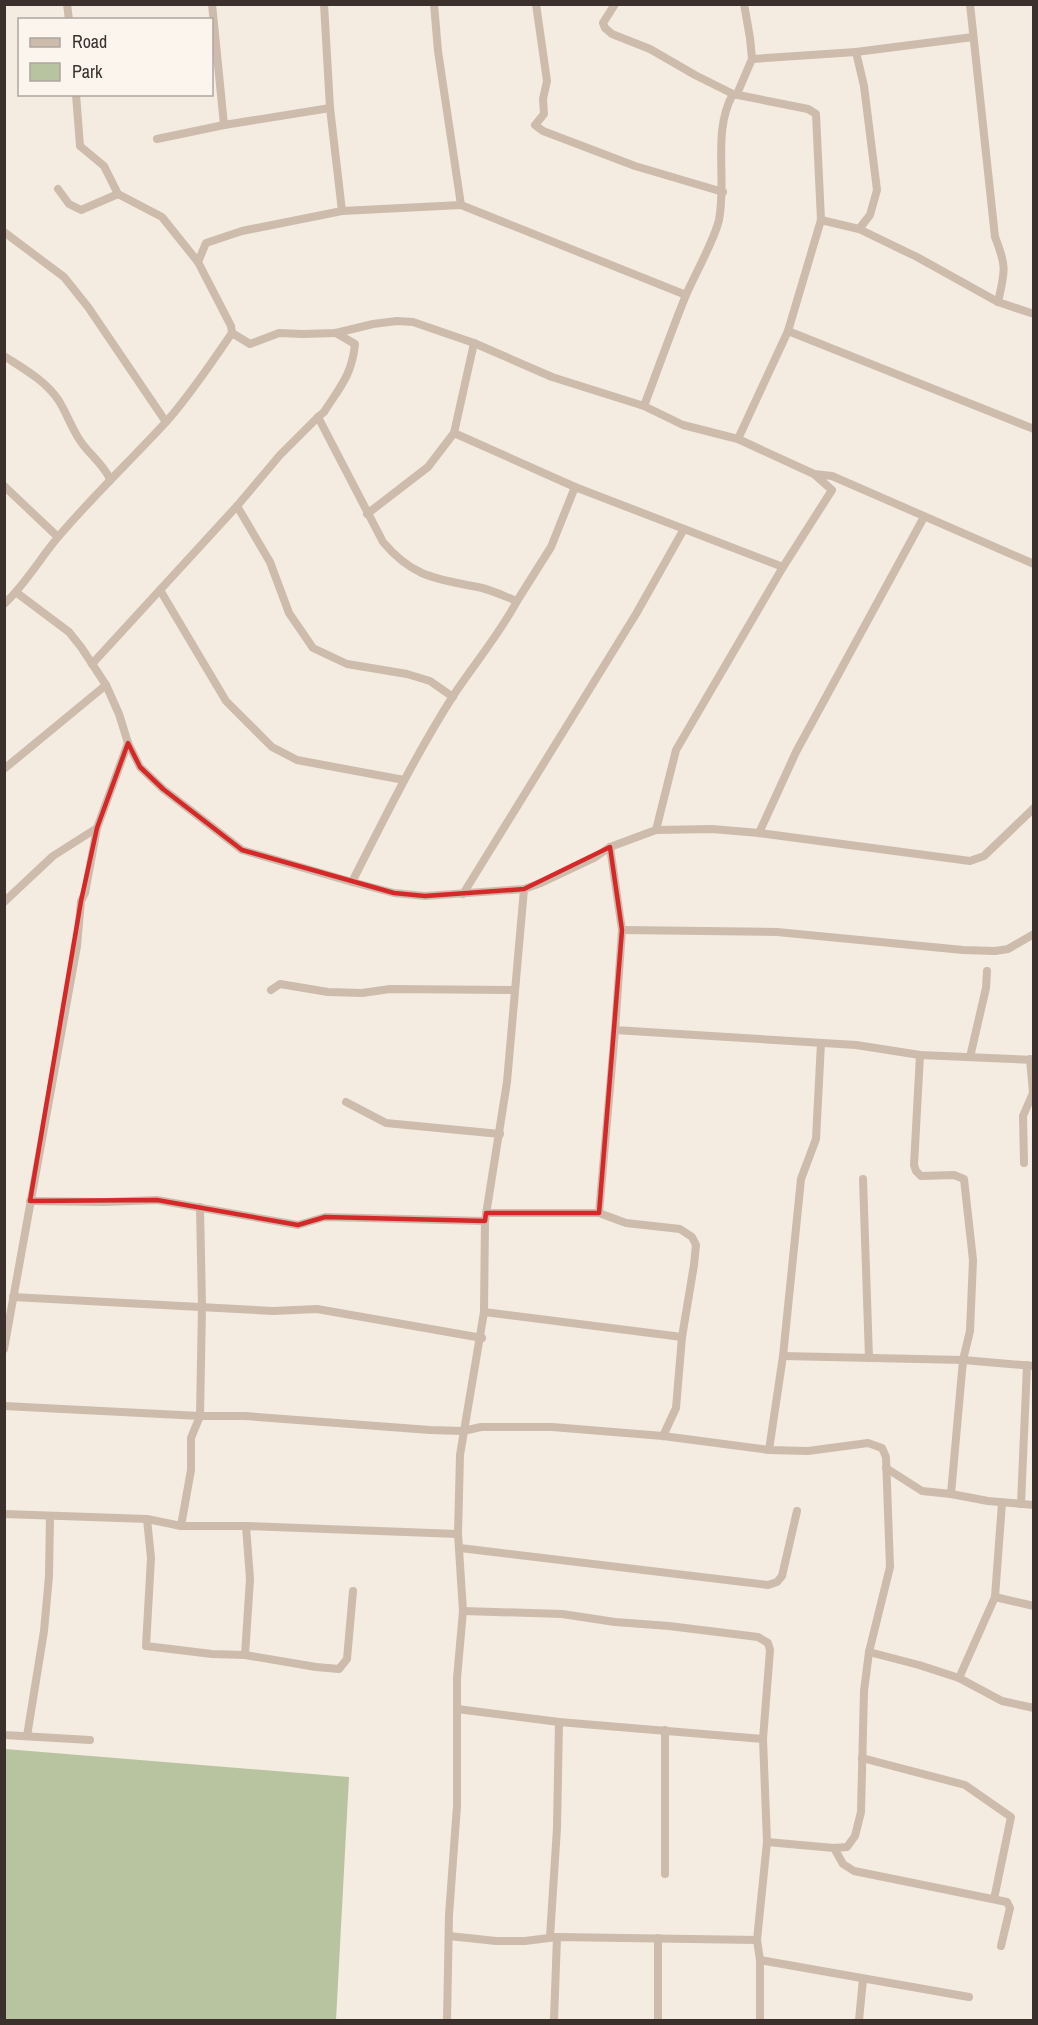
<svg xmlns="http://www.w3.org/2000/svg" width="1038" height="2025" font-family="'Archivo Narrow',sans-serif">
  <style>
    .green { fill: #b8c4a0 }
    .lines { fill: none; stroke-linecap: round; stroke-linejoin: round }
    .minor { stroke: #cdbbac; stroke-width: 8 }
    .marked { fill: none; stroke: #d62828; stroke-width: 4.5; stroke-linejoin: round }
  </style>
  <rect width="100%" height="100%" fill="#f4ebe1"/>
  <polygon class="green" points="5,1749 349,1777 336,2020 5,2020"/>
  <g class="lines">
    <g class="minor">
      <polyline points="67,4 69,20"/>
      <polyline points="212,4 224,125"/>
      <polyline points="324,4 330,108 342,211"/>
      <polyline points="434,4 438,51 461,205"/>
      <polyline points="536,4 547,81 543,99 544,114 535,125 543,131 635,166 723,192"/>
      <polyline points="615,4 603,23 605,28 612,34 650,49 695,75 733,94 808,109 816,114 821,220 788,331 738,439"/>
      <path d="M 970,4 L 995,237 C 1007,267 1005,271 998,302"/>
      <polyline points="856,52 864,86 877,190 870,215 859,229"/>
      <polyline points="752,59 856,52 973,37"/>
      <polyline points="76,94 80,146 104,166 118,194 162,217 198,262 231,326 232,333"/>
      <polyline points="737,94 752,59 750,38 744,4"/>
      <polyline points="157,139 224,125 330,108"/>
      <polyline points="58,189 69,204 81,210 118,194"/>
      <polyline points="821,220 859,229 917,257 998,302 1034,314"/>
      <polyline points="4,232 64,277 88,307 166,422"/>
      <polyline points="198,262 206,243 242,231 342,211 461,205 686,295"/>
      <polyline points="788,331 1034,429"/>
      <path d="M 336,333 L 355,344 C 352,375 340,387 324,412 L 318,417 L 383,542 C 414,579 439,579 482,588 C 494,591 506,597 517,601 C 499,635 474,664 453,696 C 415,756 384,819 352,882"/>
      <path d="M 4,356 C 24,369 46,381 59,401 C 67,414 72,429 81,442 C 90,455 103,464 110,479"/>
      <path d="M 644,406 C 658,369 671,332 686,295 C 695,274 714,241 719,220 C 727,179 712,131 733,94"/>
      <polyline points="454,433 575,487 783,567"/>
      <polyline points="4,486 58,537"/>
      <polyline points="237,506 270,562 289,613 313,648 347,664 407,674 430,681 453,697"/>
      <polyline points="367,514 428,467 454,433 474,343"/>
      <polyline points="160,590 226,701 272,747 297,760 404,780"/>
      <polyline points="17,593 69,632 81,647 106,685 119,714 128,743 140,767 163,789 242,850 352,882 394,893 425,896 524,889 541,883 594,858 610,847 656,830 712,829 759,833 970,861 984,856 1034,808"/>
      <polyline points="517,601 551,547 575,487"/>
      <path d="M 4,604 C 26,584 40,558 59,536 C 93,496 131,460 166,422 C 191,394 211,363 232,333 L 250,344 L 279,333 L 302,334 L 336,333 L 373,324 L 397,321 L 413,322 L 474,343 L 552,377 L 644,406 L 683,425 L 738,439 L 814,474 L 832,476 L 1034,564"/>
      <polyline points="92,664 237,506 280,455 318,417"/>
      <polyline points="4,769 106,685"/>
      <polyline points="656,830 676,750 783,567 832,490 815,475"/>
      <polyline points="759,833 796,752 924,517"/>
      <polyline points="610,847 622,930 615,1030 856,1045 920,1055 1034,1060"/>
      <polyline points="463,894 636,614 684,529"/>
      <polyline points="4,902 53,856 97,828"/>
      <polyline points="622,930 777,932 963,950 995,951 1008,949 1034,934"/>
      <polyline points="271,990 280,984 328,992 362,993 390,989 513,990"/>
      <polyline points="615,1030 599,1213 626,1223 680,1229 692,1237 696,1245 694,1265 682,1337 676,1408 663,1436"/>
      <polyline points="920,1055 914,1165 916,1171 921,1176 954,1175 964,1179 973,1260 970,1331 963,1360 951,1494"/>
      <polyline points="970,1057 986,988 987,971"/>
      <polyline points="346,1102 386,1123 500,1134"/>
      <polyline points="1024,1163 1023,1116 1033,1093 1030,1059"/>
      <polyline points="863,1179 869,1358"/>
      <polyline points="30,1201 104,1202 157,1200 298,1225 325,1217 485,1221"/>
      <polyline points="486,1213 599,1213"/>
      <polyline points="13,1297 273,1311 317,1309 482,1338"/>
      <polyline points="484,1312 682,1337"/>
      <polyline points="4,1349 77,946 81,901 85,893 97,828 128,743"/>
      <polyline points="783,1356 963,1360 1034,1366"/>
      <polyline points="4,1406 200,1416 245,1416 430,1430 463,1431 481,1427 552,1427 663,1436 769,1450 808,1451 868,1443 882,1448 886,1457 890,1567 869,1652 864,1691 861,1812 855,1836 847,1847 834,1848 767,1842"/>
      <polyline points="769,1450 783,1356 801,1179 816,1139 821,1043"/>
      <polyline points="886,1468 922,1491 951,1494 988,1501 1034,1505"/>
      <polyline points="1021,1504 1027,1365"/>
      <polyline points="4,1514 147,1519 181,1526 246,1526 458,1534"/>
      <polyline points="147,1519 151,1558 146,1646 212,1654 245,1655 316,1667 339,1669 347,1659 353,1591"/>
      <polyline points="181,1526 191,1470 191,1438 200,1416 202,1306 200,1207"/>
      <polyline points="460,1548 768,1585 777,1582 782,1576 797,1511"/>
      <polyline points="995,1597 1034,1606"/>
      <polyline points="463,1611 562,1614 615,1622 669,1626 758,1637 768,1643 770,1650 763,1739"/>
      <polyline points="869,1652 919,1665 959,1678 1002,1701 1034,1708"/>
      <polyline points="245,1655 250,1579 246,1526"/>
      <polyline points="959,1678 995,1597 1002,1503"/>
      <polyline points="457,1709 559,1722 763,1739 767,1842 757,1940 760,1960 760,2020"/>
      <polyline points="4,1735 90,1740"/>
      <polyline points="27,1736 44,1631 49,1576 50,1516"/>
      <polyline points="862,1758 965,1785 1011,1817 994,1899"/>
      <polyline points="834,1848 843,1864 854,1871 1007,1902 1010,1908 1001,1946"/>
      <polyline points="665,1874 665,1730"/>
      <polyline points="449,1936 496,1941 525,1941 557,1937 757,1940"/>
      <polyline points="550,1937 557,1828 559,1722"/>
      <polyline points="760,1960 969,1997"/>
      <polyline points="447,2020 449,1915 457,1806 457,1678 463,1611 458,1534 460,1455 484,1312 485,1221 507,1082 524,889"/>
      <polyline points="554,2020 557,1937"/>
      <polyline points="658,2020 658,1938"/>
      <polyline points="859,2020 863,1979"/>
    </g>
  </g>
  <path class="marked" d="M 128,743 L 140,767 L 163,789 L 242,850 L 394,893 L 425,896 L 524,889 L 610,847 L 622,930 L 599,1213 L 486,1213 L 485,1221 L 325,1217 L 298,1225 L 157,1200 L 30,1201 L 81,901 L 97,828 Z"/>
  <rect width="1038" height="2025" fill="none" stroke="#3b302b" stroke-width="12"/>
  <rect x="18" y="18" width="195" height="78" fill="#fbf5ee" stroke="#aea6a0" stroke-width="1.5"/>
  <rect x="30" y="38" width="30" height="9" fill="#cdbbac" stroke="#aea6a0" stroke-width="1.5"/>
  <text x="72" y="48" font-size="18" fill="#3b302b">Road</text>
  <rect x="30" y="63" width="30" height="18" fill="#b8c4a0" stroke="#aea6a0" stroke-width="1.5"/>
  <text x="72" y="78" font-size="18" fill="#3b302b">Park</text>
</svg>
